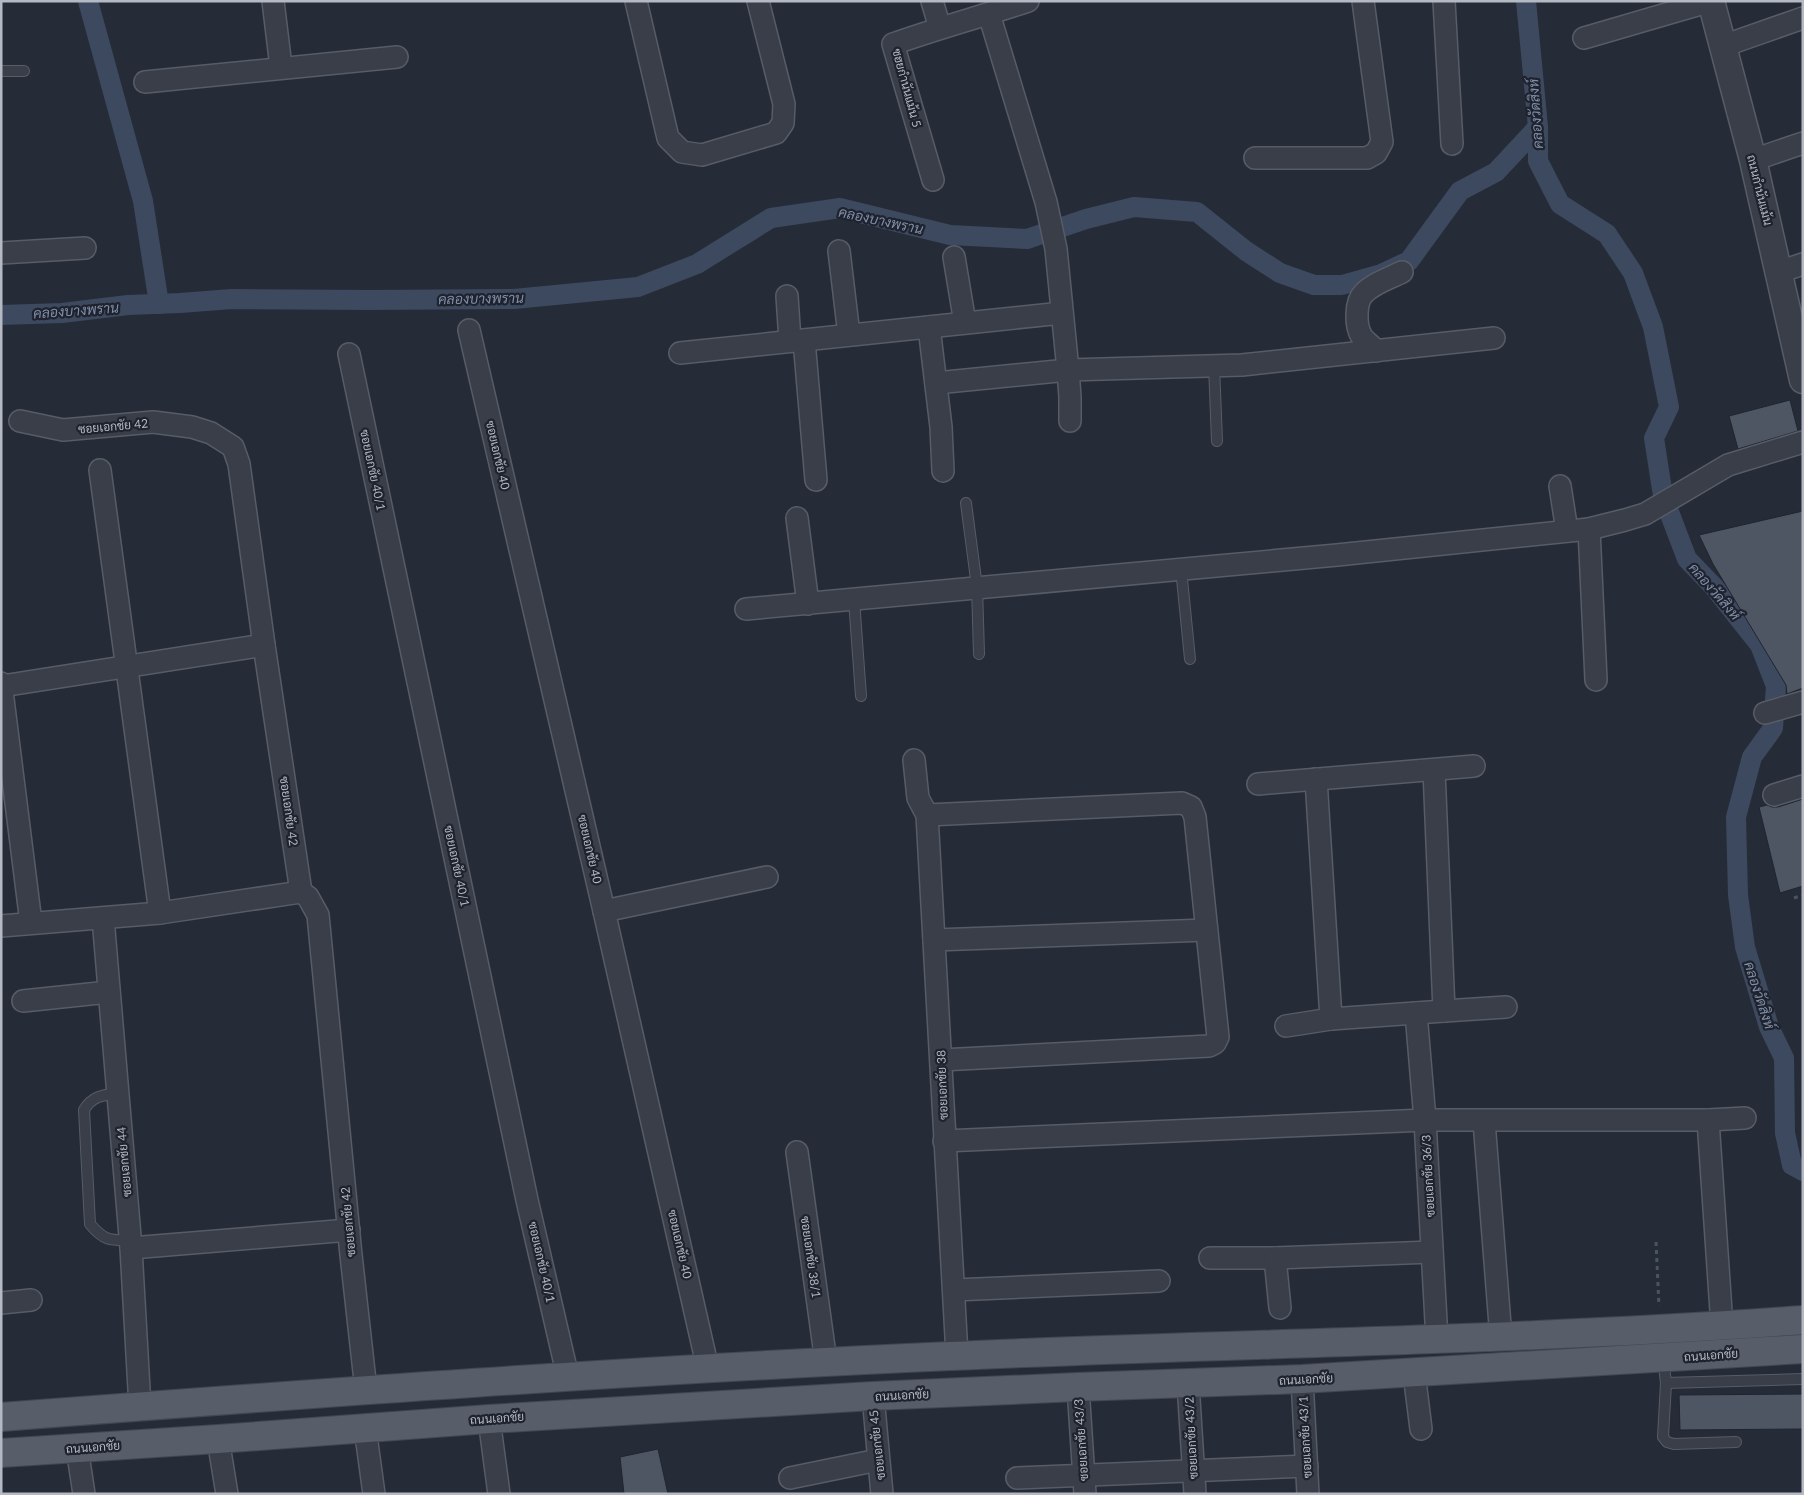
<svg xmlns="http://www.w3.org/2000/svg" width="1804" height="1495" font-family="Lato,Sarabun,sans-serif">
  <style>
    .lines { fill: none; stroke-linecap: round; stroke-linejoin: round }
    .canal { stroke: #3d495f; stroke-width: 20 }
    .building { fill: #4e5663; stroke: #202530 }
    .service-casing { stroke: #575c67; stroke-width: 12 }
    .minor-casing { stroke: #575c67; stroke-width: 24 }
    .tertiary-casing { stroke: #575c67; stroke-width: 29 }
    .primary-casing { stroke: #424752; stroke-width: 30 }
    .path { stroke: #49575a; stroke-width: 3; stroke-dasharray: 4 4; stroke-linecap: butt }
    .service { stroke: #393e49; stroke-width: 10 }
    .minor { stroke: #393e49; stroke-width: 21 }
    .tertiary { stroke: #393e49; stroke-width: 26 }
    .primary { stroke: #575d69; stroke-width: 28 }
    .labels { text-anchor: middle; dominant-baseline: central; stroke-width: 4.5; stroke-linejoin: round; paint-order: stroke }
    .street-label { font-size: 12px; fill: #b4b9c4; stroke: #1e232e }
    .water-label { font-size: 14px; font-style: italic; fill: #808ea9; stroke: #1e232e }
  </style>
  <rect width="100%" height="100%" fill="#252c38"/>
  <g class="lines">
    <g class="canal">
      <polyline points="88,1 143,201 159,304"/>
      <polyline points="1526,1 1538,127 1538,161 1560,204 1607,234 1633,273 1653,327 1669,407 1654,438 1663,496 1687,559 1714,587 1760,645 1776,686 1773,728 1752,757 1736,817 1738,895 1745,947 1769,1027 1784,1058 1785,1133 1792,1165 1803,1171"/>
      <polyline points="1,315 62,313 128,305 180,303 232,299 369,300 514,299 638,287 697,264 771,218 840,208 950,235 1027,239 1086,219 1134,207 1197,212 1246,251 1280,273 1314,285 1342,285 1381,274 1409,261 1460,191 1496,172 1538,127"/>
    </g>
  </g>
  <g class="building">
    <polygon points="1790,400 1798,431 1738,449 1729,416"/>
    <polygon points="1803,511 1803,688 1787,694 1786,685 1713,564 1699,535"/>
    <polygon points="1803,799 1803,886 1780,893 1759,807 1767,805 1772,807 1778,807"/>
    <polygon points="1803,1394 1803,1429 1680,1430 1679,1395"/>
    <polygon points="658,1449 668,1494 624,1494 620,1457"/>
  </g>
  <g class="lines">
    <defs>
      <g id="service">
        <polyline points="1,71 24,71"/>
        <polyline points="1214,366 1217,441"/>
        <polyline points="966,503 977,587 979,654"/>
        <polyline points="1181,569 1190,659"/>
        <polyline points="854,600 861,696"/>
        <path d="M 118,1093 C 103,1095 92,1096 84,1110 L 90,1224 C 103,1240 110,1241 131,1240"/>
        <polyline points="1663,1358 1666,1383 1663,1437 1667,1442 1674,1444 1736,1442"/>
        <polyline points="1666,1383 1803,1379"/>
      </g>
      <g id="minor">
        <polyline points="273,1 281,67"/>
        <polyline points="636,1 668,138 682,152 702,155 776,133 783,123 784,104 758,1"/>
        <polyline points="932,1 940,28"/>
        <polyline points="1444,1 1452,144"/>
        <polyline points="1584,38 1711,1"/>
        <polyline points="1723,46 1803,18"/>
        <polyline points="145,82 397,57"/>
        <polyline points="1255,158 1367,158 1376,153 1382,142 1363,1"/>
        <polyline points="1753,160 1803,143"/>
        <path d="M 933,180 L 893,44 C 938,28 983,16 1028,1"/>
        <polyline points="839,251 849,335"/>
        <polyline points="1,253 85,248"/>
        <polyline points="954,257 965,323"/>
        <polyline points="1779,272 1803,264"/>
        <polyline points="787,296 790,341"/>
        <polyline points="929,327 941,427 943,471"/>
        <polyline points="469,330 604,911 708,1369"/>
        <polyline points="804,340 816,480"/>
        <path d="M 1376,351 C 1372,346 1366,342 1362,337 C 1355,326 1355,302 1364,293 C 1374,283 1390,278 1402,272"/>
        <polyline points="680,353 1062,313"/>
        <polyline points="349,354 527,1200 568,1377"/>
        <polyline points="936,383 1068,370 1056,249 1046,202 989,14"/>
        <polyline points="20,421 63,430 153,422 192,427 211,433 233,447 239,464 264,645 301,892 308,897 318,915 351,1255 366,1390"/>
        <polyline points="1070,421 1070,397 1068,370 1242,365 1494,338"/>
        <polyline points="100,470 160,913"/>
        <polyline points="1560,486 1567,531"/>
        <polyline points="797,518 808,604"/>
        <polyline points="1589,529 1596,680"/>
        <polyline points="746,609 1337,555 1589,529 1625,520 1645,514 1728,465 1803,442"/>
        <polyline points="1,683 31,923"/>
        <polyline points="2,686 264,645"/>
        <polyline points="1765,713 1803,702"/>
        <polyline points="914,760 918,798 927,815 957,1355"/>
        <polyline points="1316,779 1331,1019 1444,1011 1434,770"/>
        <polyline points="1258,784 1474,766"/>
        <polyline points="1774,795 1803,786"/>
        <polyline points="927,815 1182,803 1191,807 1195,817 1218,1037 1215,1043 1209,1046 941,1060"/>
        <polyline points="604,911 767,877"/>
        <polyline points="103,918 131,1248 140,1407"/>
        <polyline points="1,926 160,913 301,892"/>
        <polyline points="934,940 1206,930"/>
        <polyline points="23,1001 109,992"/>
        <polyline points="1444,1011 1506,1007"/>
        <polyline points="1416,1013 1425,1120 1437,1340"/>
        <polyline points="1286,1026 1331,1019"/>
        <polyline points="1708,1120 1722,1326"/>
        <polyline points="1484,1121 1501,1338"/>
        <polyline points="944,1141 1425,1120 1708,1120 1745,1118"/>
        <polyline points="797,1152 826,1362"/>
        <polyline points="131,1248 349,1230"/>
        <polyline points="1210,1258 1275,1258 1432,1252"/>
        <polyline points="1275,1258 1280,1308"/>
        <polyline points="954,1290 1159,1281"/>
        <polyline points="1,1303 31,1300"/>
        <polyline points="1414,1373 1421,1429"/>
        <polyline points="1302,1379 1308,1494"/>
        <polyline points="1188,1383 1195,1494"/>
        <polyline points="1078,1387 1085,1494"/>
        <polyline points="873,1396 882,1494"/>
        <polyline points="489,1419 499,1494"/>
        <polyline points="365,1428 374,1494"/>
        <polyline points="218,1439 227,1494"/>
        <polyline points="77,1448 84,1494"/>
        <polyline points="790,1478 878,1460"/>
        <polyline points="1017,1478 1307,1466"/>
      </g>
      <polyline id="tertiary" points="1711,1 1753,160 1803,380"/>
      <g id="primary">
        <path d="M 1,1417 C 318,1393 634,1370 951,1356 C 1235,1343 1519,1341 1803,1320"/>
        <polyline points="1,1453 218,1439 489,1419 873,1396 1078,1387 1302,1379 1803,1349"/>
      </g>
    </defs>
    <use href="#service" class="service-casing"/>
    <use href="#minor" class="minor-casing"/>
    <use href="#tertiary" class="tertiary-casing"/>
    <use href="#primary" class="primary-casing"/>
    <g class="path">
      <polyline points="1794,898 1803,895"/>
      <polyline points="1656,1242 1659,1306"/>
    </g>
    <use href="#service" class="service"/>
    <use href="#minor" class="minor"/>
    <use href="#tertiary" class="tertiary"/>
    <use href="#primary" class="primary"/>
  </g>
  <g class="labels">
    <g class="street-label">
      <text transform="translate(907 88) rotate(75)">ซฮยกำนันแม้น 5</text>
      <text transform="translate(1760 190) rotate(76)">ถนนกำนันแม้น</text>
      <text transform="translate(113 426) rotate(-5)">ซอยเอกชัย 42</text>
      <text transform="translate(498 455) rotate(77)">ซอยเอกชัย 40</text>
      <text transform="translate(373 470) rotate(78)">ซอยเอกชัย 40/1</text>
      <text transform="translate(289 811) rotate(82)">ซอยเอกชัย 42</text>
      <text transform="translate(590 849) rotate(77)">ซอยเอกชัย 40</text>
      <text transform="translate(457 866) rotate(78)">ซอยเอกชัย 40/1</text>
      <text transform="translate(942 1085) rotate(-92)">ซอยเอกชัย 38</text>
      <text transform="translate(124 1162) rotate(-95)">ซอยเอกชัย 44</text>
      <text transform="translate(1428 1176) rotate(-93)">ซอยเอกชัย 36/3</text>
      <text transform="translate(348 1222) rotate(-95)">ซอยเอกชัย 42</text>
      <text transform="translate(680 1244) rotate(77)">ซอยเอกชัย 40</text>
      <text transform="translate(811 1257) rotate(82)">ซอยเอกชัย 38/1</text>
      <text transform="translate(542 1262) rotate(77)">ซอยเอกชัย 40/1</text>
      <text transform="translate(1711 1355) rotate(-4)">ถนนเอกชัย</text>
      <text transform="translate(1306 1379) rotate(-3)">ถนนเอกชัย</text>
      <text transform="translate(902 1395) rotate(-3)">ถนนเอกชัย</text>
      <text transform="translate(497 1418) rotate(-4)">ถนนเอกชัย</text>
      <text transform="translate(1305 1437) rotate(-93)">ซอยเอกชัย 43/1</text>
      <text transform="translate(1191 1438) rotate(-93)">ซอยเอกชัย 43/2</text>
      <text transform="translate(1081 1440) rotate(-94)">ซอยเอกชัย 43/3</text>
      <text transform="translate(877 1445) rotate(-96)">ซอยเอกชัย 45</text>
      <text transform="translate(93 1447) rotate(-4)">ถนนเอกชัย</text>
    </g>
    <g class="water-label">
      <text transform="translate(1535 114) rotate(-94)">คลองวัดสิงห์</text>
      <text transform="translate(881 220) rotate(12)">คลองบางพราน</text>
      <text transform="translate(481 298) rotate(-1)">คลองบางพราน</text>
      <text transform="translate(76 310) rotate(-4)">คลองบางพราน</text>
      <text transform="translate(1715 591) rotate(49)">คลองวัดสิงห์</text>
      <text transform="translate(1760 995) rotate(72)">คลองวัดสิงห์</text>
    </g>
  </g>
  <rect width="1804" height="1495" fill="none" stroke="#b4b9c4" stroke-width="5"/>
</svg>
